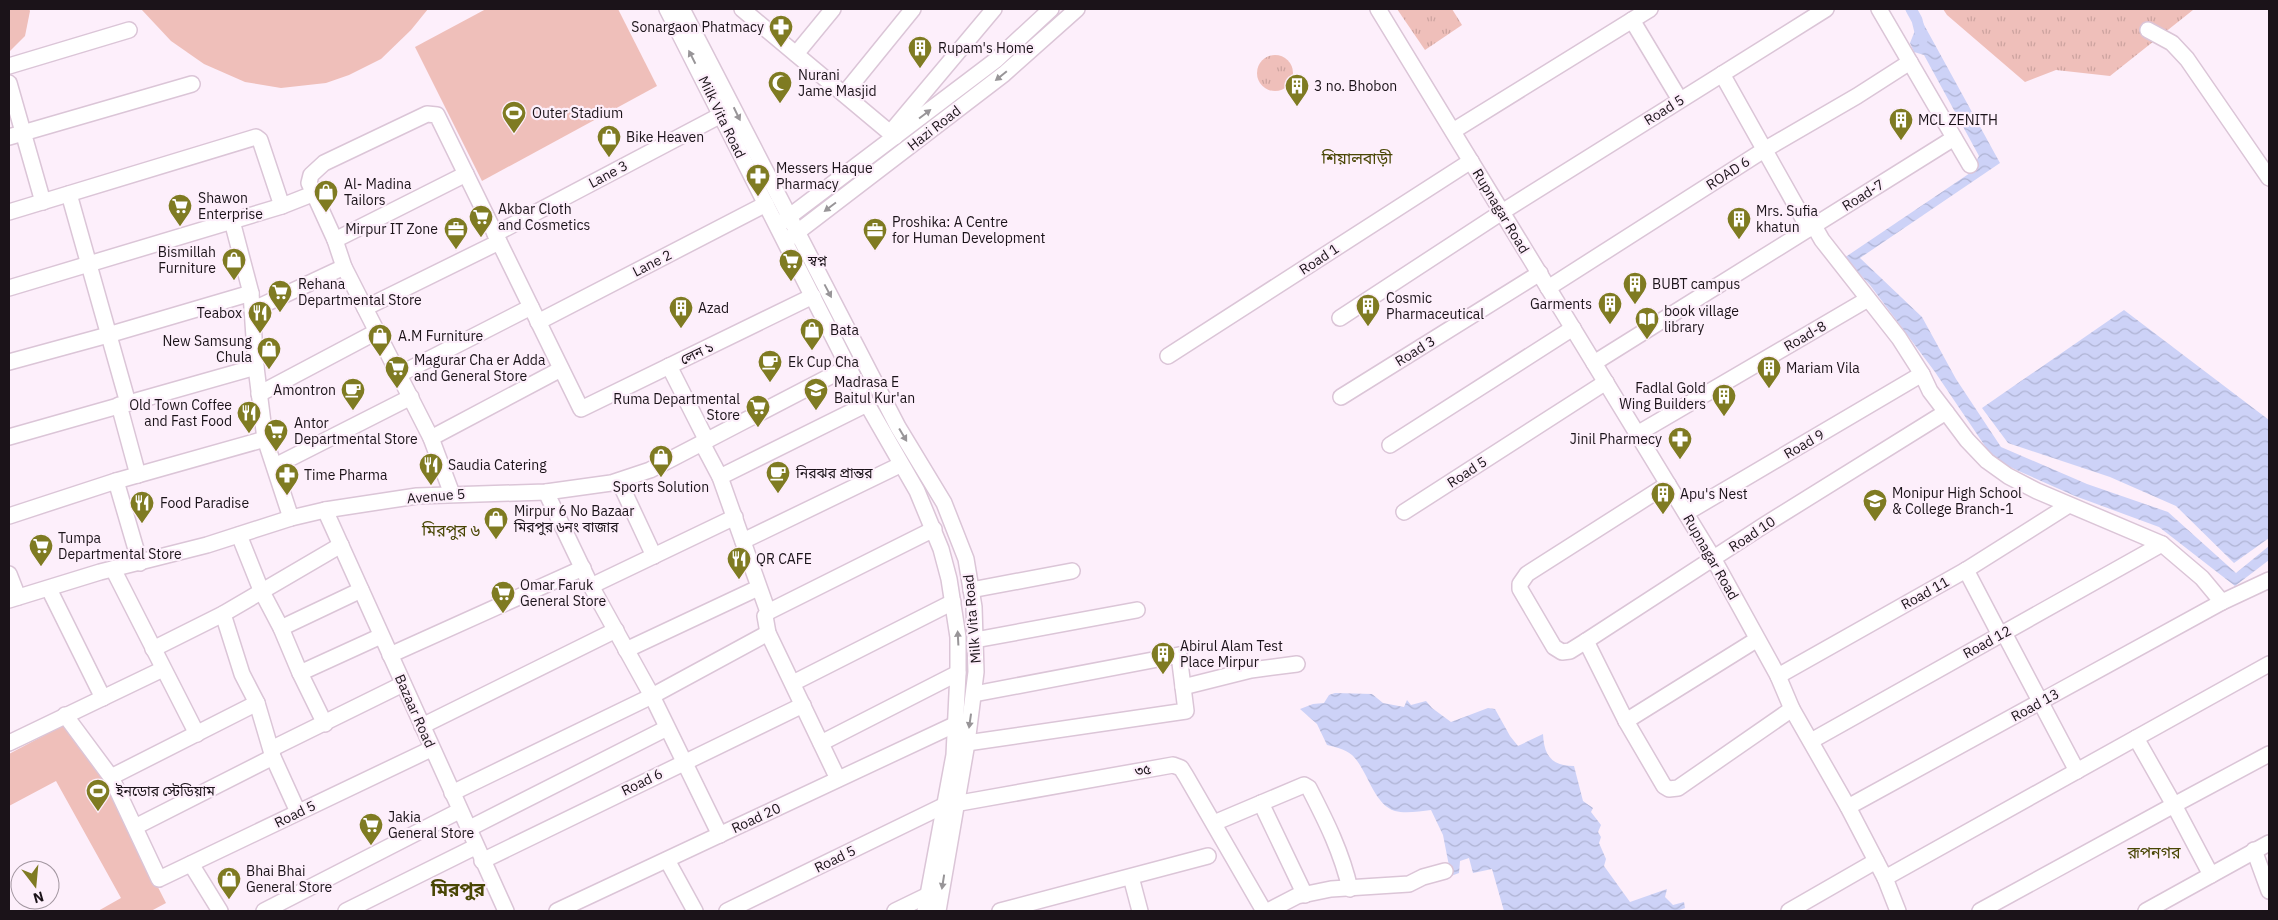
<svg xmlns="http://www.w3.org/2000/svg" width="2278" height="920" font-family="'IBM Plex Sans','Noto Sans Bengali',sans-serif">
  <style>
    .grass { fill: url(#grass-tufts) }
    .pitch { fill: #efbfba }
    .water { fill: url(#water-waves) }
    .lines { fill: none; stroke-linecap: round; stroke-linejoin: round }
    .canal { stroke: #cdd2f7; stroke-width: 11 }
    .minor-casing { stroke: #dbc5d7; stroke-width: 18 }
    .minor { stroke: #fff; stroke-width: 15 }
    .oneway { fill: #989598 }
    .labels { text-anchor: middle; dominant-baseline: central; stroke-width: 4.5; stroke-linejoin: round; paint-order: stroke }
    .poi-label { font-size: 14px; fill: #1b1319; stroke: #fdeffb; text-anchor: start }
    .street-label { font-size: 14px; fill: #1b1319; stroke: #fdeffb }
    .quarter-label { font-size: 16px; fill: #494604; stroke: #fdeffb }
    .district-label { font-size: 19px; font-weight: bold; fill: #494604; stroke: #fdeffb }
  </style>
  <defs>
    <pattern id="grass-tufts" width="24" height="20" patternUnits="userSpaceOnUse" patternTransform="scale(1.25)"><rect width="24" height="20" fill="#efbfba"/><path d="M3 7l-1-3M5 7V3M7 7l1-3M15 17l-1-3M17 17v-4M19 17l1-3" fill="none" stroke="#cca39f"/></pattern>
    <pattern id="water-waves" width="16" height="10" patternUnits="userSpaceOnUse" patternTransform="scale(1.25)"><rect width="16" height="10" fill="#cdd2f7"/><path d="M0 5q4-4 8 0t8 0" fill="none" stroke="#afb3d3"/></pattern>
  </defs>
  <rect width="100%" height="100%" fill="#fdeffb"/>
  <g class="grass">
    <polygon points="1397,9 1452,9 1462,25 1425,50"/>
    <polygon points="1943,9 2192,9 2193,10 2110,76 2056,70 2025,82 1947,15"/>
    <circle cx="1275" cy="73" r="18"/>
  </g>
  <g class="pitch">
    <polygon points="9,9 29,9 30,11 25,36 9,52"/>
    <polygon points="141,9 428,9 411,30 381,59 349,75 326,83 281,88 245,82 204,64 171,41"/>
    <polygon points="486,9 618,9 657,86 482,181 415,47"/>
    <polygon points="73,720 166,903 151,911 98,911 121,898 56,781 9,806 9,754"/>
  </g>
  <g class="water">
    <polygon points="1923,23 2000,163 1860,258 1922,317 1956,379 2001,447 2087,484 2168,512 2236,573 2269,546 2269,560 2235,586 2159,527 2075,496 2003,464 1989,452 1935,372 1870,285 1844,258 1970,173 1979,156 1924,55 1914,52 1910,43 1916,28"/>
    <polygon points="2124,310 2269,420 2269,538 2234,563 2176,506 2110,477 2008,443 1982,408"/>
    <path d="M 1335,693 L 1372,694 L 1383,703 L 1404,707 L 1407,700 L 1411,705 L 1426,701 L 1432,708 L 1451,722 L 1488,708 L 1495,709 L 1510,736 L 1518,746 L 1543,734 C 1544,756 1552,766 1574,766 L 1583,801 L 1593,808 L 1591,812 L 1601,825 L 1598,832 L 1601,837 L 1599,843 L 1606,859 L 1604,866 L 1630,902 L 1667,889 L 1665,897 L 1673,905 L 1684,902 L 1685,908 L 1677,911 L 1504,911 L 1492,869 L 1473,873 L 1469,858 L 1460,861 L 1459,873 L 1451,876 L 1443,835 L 1431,810 C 1420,811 1406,814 1395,811 C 1373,804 1368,770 1352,755 C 1345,749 1335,747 1327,745 L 1317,724 L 1300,709 L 1313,704 L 1324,703 L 1329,695 Z"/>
  </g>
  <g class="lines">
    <polyline class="canal" points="1911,9 1917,20 1922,40"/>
    <defs>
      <g id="minor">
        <polyline points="667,9 867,404 917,491 941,549 949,579 958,637 958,673 954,755 925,911"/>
        <polyline points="682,9 898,427 944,503 966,559 974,607 976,672 967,743 938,911"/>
        <polyline points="742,9 895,137"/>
        <polyline points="1378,9 1713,558 1778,676 1792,709 1848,807 1885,878 1898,911"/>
        <polyline points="1879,9 1970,165"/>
        <polyline points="1632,20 1680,100"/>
        <polyline points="2148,30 2172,43 2187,59 2269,178"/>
        <polyline points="796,54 833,9"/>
        <polyline points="9,66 129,30"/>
        <polyline points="1722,74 1809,229"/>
        <polyline points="9,83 43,202"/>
        <polyline points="844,94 913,9"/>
        <polyline points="1453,131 1650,9"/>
        <polyline points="890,133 994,9"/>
        <polyline points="9,137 192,84"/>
        <polyline points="69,194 128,403"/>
        <polyline points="9,212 256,137 260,140 282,206"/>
        <polyline points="232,221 251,293 256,367 265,439 291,518"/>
        <polyline points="782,222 996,60 1051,9"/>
        <polyline points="1814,226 1822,240 1899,338 1922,374 1930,391 1946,412 1967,440 1987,461 2008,476 2037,491 2162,544 2202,578 2222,602 2269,580"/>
        <polyline points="495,234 721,115"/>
        <polyline points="791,237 1004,74 1077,9"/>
        <polyline points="335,240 466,174"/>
        <polyline points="9,288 282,206 315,193"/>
        <polyline points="1548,288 1764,150 1857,96 1910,62"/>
        <polyline points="365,308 499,242"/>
        <polyline points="252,310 344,267"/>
        <polyline points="1340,318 1502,212 1826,9"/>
        <polyline points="538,322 766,204"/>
        <polyline points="1168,356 1471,161"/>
        <polyline points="9,362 108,335 251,293"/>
        <polyline points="1594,363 1954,138"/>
        <polyline points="669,366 707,441"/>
        <polyline points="400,374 531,307"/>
        <polyline points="259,394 376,332"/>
        <polyline points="1341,397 1540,273"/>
        <polyline points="119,405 138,475"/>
        <polyline points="1637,434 1868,299"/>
        <polyline points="9,437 256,367"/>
        <polyline points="431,438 561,369"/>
        <polyline points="702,443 720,477 768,612 765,616 768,633 838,779"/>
        <polyline points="1390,445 1573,328"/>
        <polyline points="275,466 411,397"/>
        <polyline points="720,477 867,404"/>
        <polyline points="116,481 140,563"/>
        <polyline points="619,481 654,556"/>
        <polyline points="1668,484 1527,574 1520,584 1520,589 1554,647 1562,652 1570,651 1586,641 1766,524 1946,412"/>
        <polyline points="546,492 591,586 652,696 720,835"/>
        <polyline points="452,494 431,438 344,267 335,240 309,183 311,175 324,163 427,114 437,115 581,409 813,296"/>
        <polyline points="325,510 506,911"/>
        <polyline points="1404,512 1606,382"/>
        <polyline points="1686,513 1922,374"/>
        <polyline points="9,516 116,481 265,439"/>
        <polyline points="239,535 261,590 281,628 300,673 325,724"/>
        <polyline points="743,541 900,465"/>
        <polyline points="113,569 197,734"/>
        <polyline points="1966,570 2000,635"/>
        <polyline points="9,574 18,597"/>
        <polyline points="591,586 735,517"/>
        <polyline points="49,589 103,698"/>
        <polyline points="971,590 1072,571"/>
        <polyline points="9,600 100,572 207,545 291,518 325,510 417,496 546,492 611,483 650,470 848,367"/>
        <polyline points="768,612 934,529"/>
        <polyline points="223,614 242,674 257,703 273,757 298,812"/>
        <polyline points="281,628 361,590"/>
        <polyline points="2004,633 2077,771"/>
        <polyline points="975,640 1137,610"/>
        <polyline points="1586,641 1626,721 1664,786 1669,789 1678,788 1792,709"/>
        <polyline points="153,649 223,614 341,545"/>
        <polyline points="626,650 758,588"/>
        <polyline points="390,655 583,568"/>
        <polyline points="300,673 381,636"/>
        <polyline points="1778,676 1966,570 2069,505"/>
        <polyline points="793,683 953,602"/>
        <polyline points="1183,687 1251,670 1297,664"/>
        <polyline points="65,715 111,777 159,879 431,749"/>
        <polyline points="1626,721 1756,640"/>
        <polyline points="422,726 616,630"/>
        <polyline points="2136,738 2269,664"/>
        <polyline points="1811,741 2162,544"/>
        <polyline points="9,743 163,669"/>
        <polyline points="821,743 958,673"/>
        <polyline points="967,743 1186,711 1179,655 974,694"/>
        <polyline points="271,749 403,684"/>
        <polyline points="111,777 257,703"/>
        <polyline points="452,793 652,696 768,633"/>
        <polyline points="1261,803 1305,895"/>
        <polyline points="1848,807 2222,602"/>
        <path d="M 1214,823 L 1304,785 L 1309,788 C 1326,821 1342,853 1350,889"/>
        <polyline points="135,827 273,757"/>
        <polyline points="468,829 667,728"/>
        <polyline points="2254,850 2269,891"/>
        <polyline points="667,860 695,911"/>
        <polyline points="482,861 803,705"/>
        <polyline points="191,864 220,911"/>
        <polyline points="1131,877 1140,911"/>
        <polyline points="1885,878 2136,738 2174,805 2269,754"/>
        <polyline points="264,911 459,811"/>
        <polyline points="346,911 475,847"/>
        <polyline points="557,911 954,725"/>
        <polyline points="727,911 943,806 1173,765 1181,768 1186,776 1264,911"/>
        <polyline points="895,911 928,895"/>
        <polyline points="1000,911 1208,856"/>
        <polyline points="1268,911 1297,896 1331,889 1409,884 1423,877 1445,871"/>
        <polyline points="1789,911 1876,861"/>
        <polyline points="1980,911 2174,805 2211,875"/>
        <polyline points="2146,911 2269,843"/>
      </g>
    </defs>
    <use href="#minor" class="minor-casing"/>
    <use href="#minor" class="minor"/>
  </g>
  <defs><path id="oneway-solid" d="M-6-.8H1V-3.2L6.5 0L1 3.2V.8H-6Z" transform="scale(1.25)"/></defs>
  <g class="oneway">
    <use href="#oneway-solid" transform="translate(692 57) rotate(-117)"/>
    <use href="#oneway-solid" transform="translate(1001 76) rotate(141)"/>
    <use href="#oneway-solid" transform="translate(737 114) rotate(64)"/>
    <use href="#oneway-solid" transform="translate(925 114) rotate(-37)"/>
    <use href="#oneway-solid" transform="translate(830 207) rotate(143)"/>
    <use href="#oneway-solid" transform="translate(828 291) rotate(62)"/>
    <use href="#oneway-solid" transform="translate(903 435) rotate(59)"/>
    <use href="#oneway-solid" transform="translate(958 638) rotate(-93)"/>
    <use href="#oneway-solid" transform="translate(970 721) rotate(98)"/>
    <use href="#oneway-solid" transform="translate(943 882) rotate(99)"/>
  </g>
  <defs>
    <symbol id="pharmacy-pin" viewBox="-11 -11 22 30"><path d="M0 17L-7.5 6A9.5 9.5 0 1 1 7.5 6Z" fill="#7f7b22" stroke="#fdeffb"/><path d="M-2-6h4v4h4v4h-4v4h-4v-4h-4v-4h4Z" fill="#fff"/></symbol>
    <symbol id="building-pin" viewBox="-11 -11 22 30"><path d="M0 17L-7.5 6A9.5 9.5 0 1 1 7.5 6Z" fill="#7f7b22" stroke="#fdeffb"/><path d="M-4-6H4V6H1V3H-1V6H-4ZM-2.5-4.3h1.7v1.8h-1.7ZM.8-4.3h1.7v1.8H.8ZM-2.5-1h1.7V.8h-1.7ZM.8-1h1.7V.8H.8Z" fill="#fff"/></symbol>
    <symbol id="mosque-pin" viewBox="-11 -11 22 30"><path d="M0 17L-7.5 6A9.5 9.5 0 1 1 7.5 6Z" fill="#7f7b22" stroke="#fdeffb"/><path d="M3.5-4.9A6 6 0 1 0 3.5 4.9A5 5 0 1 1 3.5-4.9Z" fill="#fff"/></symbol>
    <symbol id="stadium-pin" viewBox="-11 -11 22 30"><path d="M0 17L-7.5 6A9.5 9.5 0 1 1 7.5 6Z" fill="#7f7b22" stroke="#fdeffb"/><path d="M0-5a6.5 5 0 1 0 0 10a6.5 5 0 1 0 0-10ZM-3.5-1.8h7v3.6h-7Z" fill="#fff"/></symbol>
    <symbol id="shop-pin" viewBox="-11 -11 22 30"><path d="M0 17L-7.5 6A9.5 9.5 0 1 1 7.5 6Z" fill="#7f7b22" stroke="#fdeffb"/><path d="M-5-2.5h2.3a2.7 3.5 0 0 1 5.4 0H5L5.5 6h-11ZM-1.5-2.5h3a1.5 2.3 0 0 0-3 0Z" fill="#fff"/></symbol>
    <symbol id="supermarket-pin" viewBox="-11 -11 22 30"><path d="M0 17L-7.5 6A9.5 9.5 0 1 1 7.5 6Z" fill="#7f7b22" stroke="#fdeffb"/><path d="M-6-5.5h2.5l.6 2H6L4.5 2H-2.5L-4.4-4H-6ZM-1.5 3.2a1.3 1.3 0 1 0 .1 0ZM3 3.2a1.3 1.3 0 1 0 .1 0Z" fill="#fff"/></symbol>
    <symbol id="office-pin" viewBox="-11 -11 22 30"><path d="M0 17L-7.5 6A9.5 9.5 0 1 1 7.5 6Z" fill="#7f7b22" stroke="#fdeffb"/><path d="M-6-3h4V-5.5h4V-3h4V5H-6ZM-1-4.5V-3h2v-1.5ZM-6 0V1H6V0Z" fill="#fff"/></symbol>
    <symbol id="restaurant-pin" viewBox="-11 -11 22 30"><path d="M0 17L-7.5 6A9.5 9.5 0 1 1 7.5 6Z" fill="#7f7b22" stroke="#fdeffb"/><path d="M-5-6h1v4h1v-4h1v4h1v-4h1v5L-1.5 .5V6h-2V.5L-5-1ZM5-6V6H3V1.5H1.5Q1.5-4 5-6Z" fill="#fff"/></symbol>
    <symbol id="library-pin" viewBox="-11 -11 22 30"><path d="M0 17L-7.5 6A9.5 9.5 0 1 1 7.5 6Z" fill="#7f7b22" stroke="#fdeffb"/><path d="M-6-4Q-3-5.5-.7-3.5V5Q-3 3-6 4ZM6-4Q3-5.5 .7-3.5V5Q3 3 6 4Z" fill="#fff"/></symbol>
    <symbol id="cafe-pin" viewBox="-11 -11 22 30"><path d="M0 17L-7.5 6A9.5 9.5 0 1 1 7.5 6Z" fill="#7f7b22" stroke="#fdeffb"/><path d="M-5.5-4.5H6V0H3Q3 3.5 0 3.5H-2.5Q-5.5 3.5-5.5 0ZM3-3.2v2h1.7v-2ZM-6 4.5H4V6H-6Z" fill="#fff"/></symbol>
    <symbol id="school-pin" viewBox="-11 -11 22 30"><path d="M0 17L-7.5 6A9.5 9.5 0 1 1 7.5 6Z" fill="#7f7b22" stroke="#fdeffb"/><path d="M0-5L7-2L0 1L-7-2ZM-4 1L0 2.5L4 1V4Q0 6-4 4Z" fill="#fff"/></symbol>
  </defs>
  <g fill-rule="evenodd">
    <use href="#pharmacy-pin" x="767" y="13" width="28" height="38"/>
    <use href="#building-pin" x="906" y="34" width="28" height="38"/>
    <use href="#mosque-pin" x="766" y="69" width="28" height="38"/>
    <use href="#building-pin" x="1283" y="72" width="28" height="38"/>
    <use href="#stadium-pin" x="500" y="99" width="28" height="38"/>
    <use href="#building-pin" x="1887" y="106" width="28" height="38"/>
    <use href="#shop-pin" x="595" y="123" width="28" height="38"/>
    <use href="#pharmacy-pin" x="744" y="162" width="28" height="38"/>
    <use href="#shop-pin" x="312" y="178" width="28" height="38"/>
    <use href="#supermarket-pin" x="166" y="192" width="28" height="38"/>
    <use href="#supermarket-pin" x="467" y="203" width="28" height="38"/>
    <use href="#building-pin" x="1725" y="205" width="28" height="38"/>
    <use href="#office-pin" x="442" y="215" width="28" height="38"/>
    <use href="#office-pin" x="861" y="216" width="28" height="38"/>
    <use href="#shop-pin" x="220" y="246" width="28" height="38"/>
    <use href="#supermarket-pin" x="777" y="247" width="28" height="38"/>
    <use href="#building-pin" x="1621" y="270" width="28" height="38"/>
    <use href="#supermarket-pin" x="266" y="278" width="28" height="38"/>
    <use href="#building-pin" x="1596" y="290" width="28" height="38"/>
    <use href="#building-pin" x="1354" y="292" width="28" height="38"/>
    <use href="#building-pin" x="667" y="294" width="28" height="38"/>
    <use href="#restaurant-pin" x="246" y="299" width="28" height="38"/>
    <use href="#library-pin" x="1633" y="305" width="28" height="38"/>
    <use href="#shop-pin" x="798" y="316" width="28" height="38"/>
    <use href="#shop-pin" x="366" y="322" width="28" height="38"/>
    <use href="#shop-pin" x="255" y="335" width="28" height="38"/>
    <use href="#cafe-pin" x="756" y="348" width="28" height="38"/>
    <use href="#supermarket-pin" x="383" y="354" width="28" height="38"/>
    <use href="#building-pin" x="1755" y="354" width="28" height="38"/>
    <use href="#cafe-pin" x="339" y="376" width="28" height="38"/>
    <use href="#school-pin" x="802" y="376" width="28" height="38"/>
    <use href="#building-pin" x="1710" y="382" width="28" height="38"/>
    <use href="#supermarket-pin" x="744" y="393" width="28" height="38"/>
    <use href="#restaurant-pin" x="235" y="399" width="28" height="38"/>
    <use href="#supermarket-pin" x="262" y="417" width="28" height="38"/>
    <use href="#pharmacy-pin" x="1666" y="425" width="28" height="38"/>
    <use href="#shop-pin" x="647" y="443" width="28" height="38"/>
    <use href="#restaurant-pin" x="417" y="451" width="28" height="38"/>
    <use href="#cafe-pin" x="764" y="459" width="28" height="38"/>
    <use href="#pharmacy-pin" x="273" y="461" width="28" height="38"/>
    <use href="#building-pin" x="1649" y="480" width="28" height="38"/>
    <use href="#school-pin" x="1861" y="487" width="28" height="38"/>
    <use href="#restaurant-pin" x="128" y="489" width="28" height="38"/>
    <use href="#shop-pin" x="482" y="505" width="28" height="38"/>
    <use href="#supermarket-pin" x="27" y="532" width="28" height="38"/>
    <use href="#restaurant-pin" x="725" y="545" width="28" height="38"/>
    <use href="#supermarket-pin" x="489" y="579" width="28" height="38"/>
    <use href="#building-pin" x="1149" y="640" width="28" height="38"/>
    <use href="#stadium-pin" x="84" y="777" width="28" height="38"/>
    <use href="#supermarket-pin" x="357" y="811" width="28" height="38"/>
    <use href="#shop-pin" x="215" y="865" width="28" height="38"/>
  </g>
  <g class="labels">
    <g class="poi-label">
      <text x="764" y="27" text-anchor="end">Sonargaon Phatmacy</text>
      <text x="938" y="48">Rupam's Home</text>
      <text x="798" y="75">Nurani<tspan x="798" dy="16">Jame Masjid</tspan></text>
      <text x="1314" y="86">3 no. Bhobon</text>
      <text x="532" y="113">Outer Stadium</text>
      <text x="1918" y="120">MCL ZENITH</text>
      <text x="626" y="137">Bike Heaven</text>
      <text x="776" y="168">Messers Haque<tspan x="776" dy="16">Pharmacy</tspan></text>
      <text x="344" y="184">Al- Madina<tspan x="344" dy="16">Tailors</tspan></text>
      <text x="198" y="198">Shawon<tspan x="198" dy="16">Enterprise</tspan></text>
      <text x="498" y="209">Akbar Cloth<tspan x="498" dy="16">and Cosmetics</tspan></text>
      <text x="1756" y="211">Mrs. Sufia<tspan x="1756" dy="16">khatun</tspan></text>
      <text x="892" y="222">Proshika: A Centre<tspan x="892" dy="16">for Human Development</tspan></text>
      <text x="438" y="229" text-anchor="end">Mirpur IT Zone</text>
      <text x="216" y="252" text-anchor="end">Bismillah<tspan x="216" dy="16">Furniture</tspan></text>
      <text x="808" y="261">স্বপ্ন</text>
      <text x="298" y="284">Rehana<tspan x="298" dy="16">Departmental Store</tspan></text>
      <text x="1652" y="284">BUBT campus</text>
      <text x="1386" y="298">Cosmic<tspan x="1386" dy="16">Pharmaceutical</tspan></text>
      <text x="1592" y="304" text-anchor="end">Garments</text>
      <text x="698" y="308">Azad</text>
      <text x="1664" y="311">book village<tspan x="1664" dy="16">library</tspan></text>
      <text x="242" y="313" text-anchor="end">Teabox</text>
      <text x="830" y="330">Bata</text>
      <text x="398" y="336">A.M Furniture</text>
      <text x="252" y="341" text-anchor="end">New Samsung<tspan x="252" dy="16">Chula</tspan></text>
      <text x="414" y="360">Magurar Cha er Adda<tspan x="414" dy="16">and General Store</tspan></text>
      <text x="788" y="362">Ek Cup Cha</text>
      <text x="1786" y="368">Mariam Vila</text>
      <text x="834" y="382">Madrasa E<tspan x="834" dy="16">Baitul Kur'an</tspan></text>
      <text x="1706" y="388" text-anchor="end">Fadlal Gold<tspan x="1706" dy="16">Wing Builders</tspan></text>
      <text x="336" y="390" text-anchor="end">Amontron</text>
      <text x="740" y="399" text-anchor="end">Ruma Departmental<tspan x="740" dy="16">Store</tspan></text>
      <text x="232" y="405" text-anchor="end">Old Town Coffee<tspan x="232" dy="16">and Fast Food</tspan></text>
      <text x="294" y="423">Antor<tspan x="294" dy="16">Departmental Store</tspan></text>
      <text x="1662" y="439" text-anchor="end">Jinil Pharmecy</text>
      <text x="448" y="465">Saudia Catering</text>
      <text x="796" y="473">নিরঝর প্রান্তর</text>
      <text x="304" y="475">Time Pharma</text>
      <text x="661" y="487" text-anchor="middle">Sports Solution</text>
      <text x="1892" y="493">Monipur High School<tspan x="1892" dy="16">&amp; College Branch-1</tspan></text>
      <text x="1680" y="494">Apu's Nest</text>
      <text x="160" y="503">Food Paradise</text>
      <text x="514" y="511">Mirpur 6 No Bazaar<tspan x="514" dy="16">মিরপুর ৬নং বাজার</tspan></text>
      <text x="58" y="538">Tumpa<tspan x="58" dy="16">Departmental Store</tspan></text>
      <text x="756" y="559">QR CAFE</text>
      <text x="520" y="585">Omar Faruk<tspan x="520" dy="16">General Store</tspan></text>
      <text x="1180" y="646">Abirul Alam Test<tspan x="1180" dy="16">Place Mirpur</tspan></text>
      <text x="116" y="791">ইনডোর স্টেডিয়াম</text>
      <text x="388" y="817">Jakia<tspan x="388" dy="16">General Store</tspan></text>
      <text x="246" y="871">Bhai Bhai<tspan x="246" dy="16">General Store</tspan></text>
    </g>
    <g class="street-label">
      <text transform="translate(1664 110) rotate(-32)">Road 5</text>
      <text transform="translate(722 117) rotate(64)">Milk Vita Road</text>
      <text transform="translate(934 128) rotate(-38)">Hazi Road</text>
      <text transform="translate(1728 173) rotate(-33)">ROAD 6</text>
      <text transform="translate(608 174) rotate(-28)">Lane 3</text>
      <text transform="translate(1863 195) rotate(-32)">Road-7</text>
      <text transform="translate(1501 211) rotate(59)">Rupnagar Road</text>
      <text transform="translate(1319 259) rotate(-33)">Road 1</text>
      <text transform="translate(652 263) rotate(-27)">Lane 2</text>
      <text transform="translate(1805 336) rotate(-30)">Road-8</text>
      <text transform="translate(1415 351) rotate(-32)">Road 3</text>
      <text transform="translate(697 353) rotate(-26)">লেন ১</text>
      <text transform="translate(1804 444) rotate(-30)">Road 9</text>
      <text transform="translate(1467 472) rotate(-33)">Road 5</text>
      <text transform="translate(436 496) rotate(-5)">Avenue 5</text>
      <text transform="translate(1752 534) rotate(-33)">Road 10</text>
      <text transform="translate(1711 557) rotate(60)">Rupnagar Road</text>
      <text transform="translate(1925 593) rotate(-29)">Road 11</text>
      <text transform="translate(972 619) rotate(-95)">Milk Vita Road</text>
      <text transform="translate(1987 642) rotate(-29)">Road 12</text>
      <text transform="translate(2035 705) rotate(-29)">Road 13</text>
      <text transform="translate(415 711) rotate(66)">Bazaar Road</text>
      <text transform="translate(1143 770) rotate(-10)">৩৫</text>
      <text transform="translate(642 782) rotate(-26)">Road 6</text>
      <text transform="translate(295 814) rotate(-26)">Road 5</text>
      <text transform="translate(756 818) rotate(-25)">Road 20</text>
      <text transform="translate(835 859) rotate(-26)">Road 5</text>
    </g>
    <g class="quarter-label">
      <text x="1357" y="158">শিয়ালবাড়ী</text>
      <text x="451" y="530">মিরপুর ৬</text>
      <text x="2154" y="852">রূপনগর</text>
    </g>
    <g class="district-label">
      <text x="458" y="889">মিরপুর</text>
    </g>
  </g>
  <rect width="2278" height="920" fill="none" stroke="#1b1319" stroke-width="20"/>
  <g transform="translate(35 885) rotate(164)"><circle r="24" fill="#fdeffb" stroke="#a397a1"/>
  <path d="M0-4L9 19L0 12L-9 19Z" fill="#7f7b22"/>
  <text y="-8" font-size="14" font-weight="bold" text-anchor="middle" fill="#1b1319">N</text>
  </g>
</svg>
